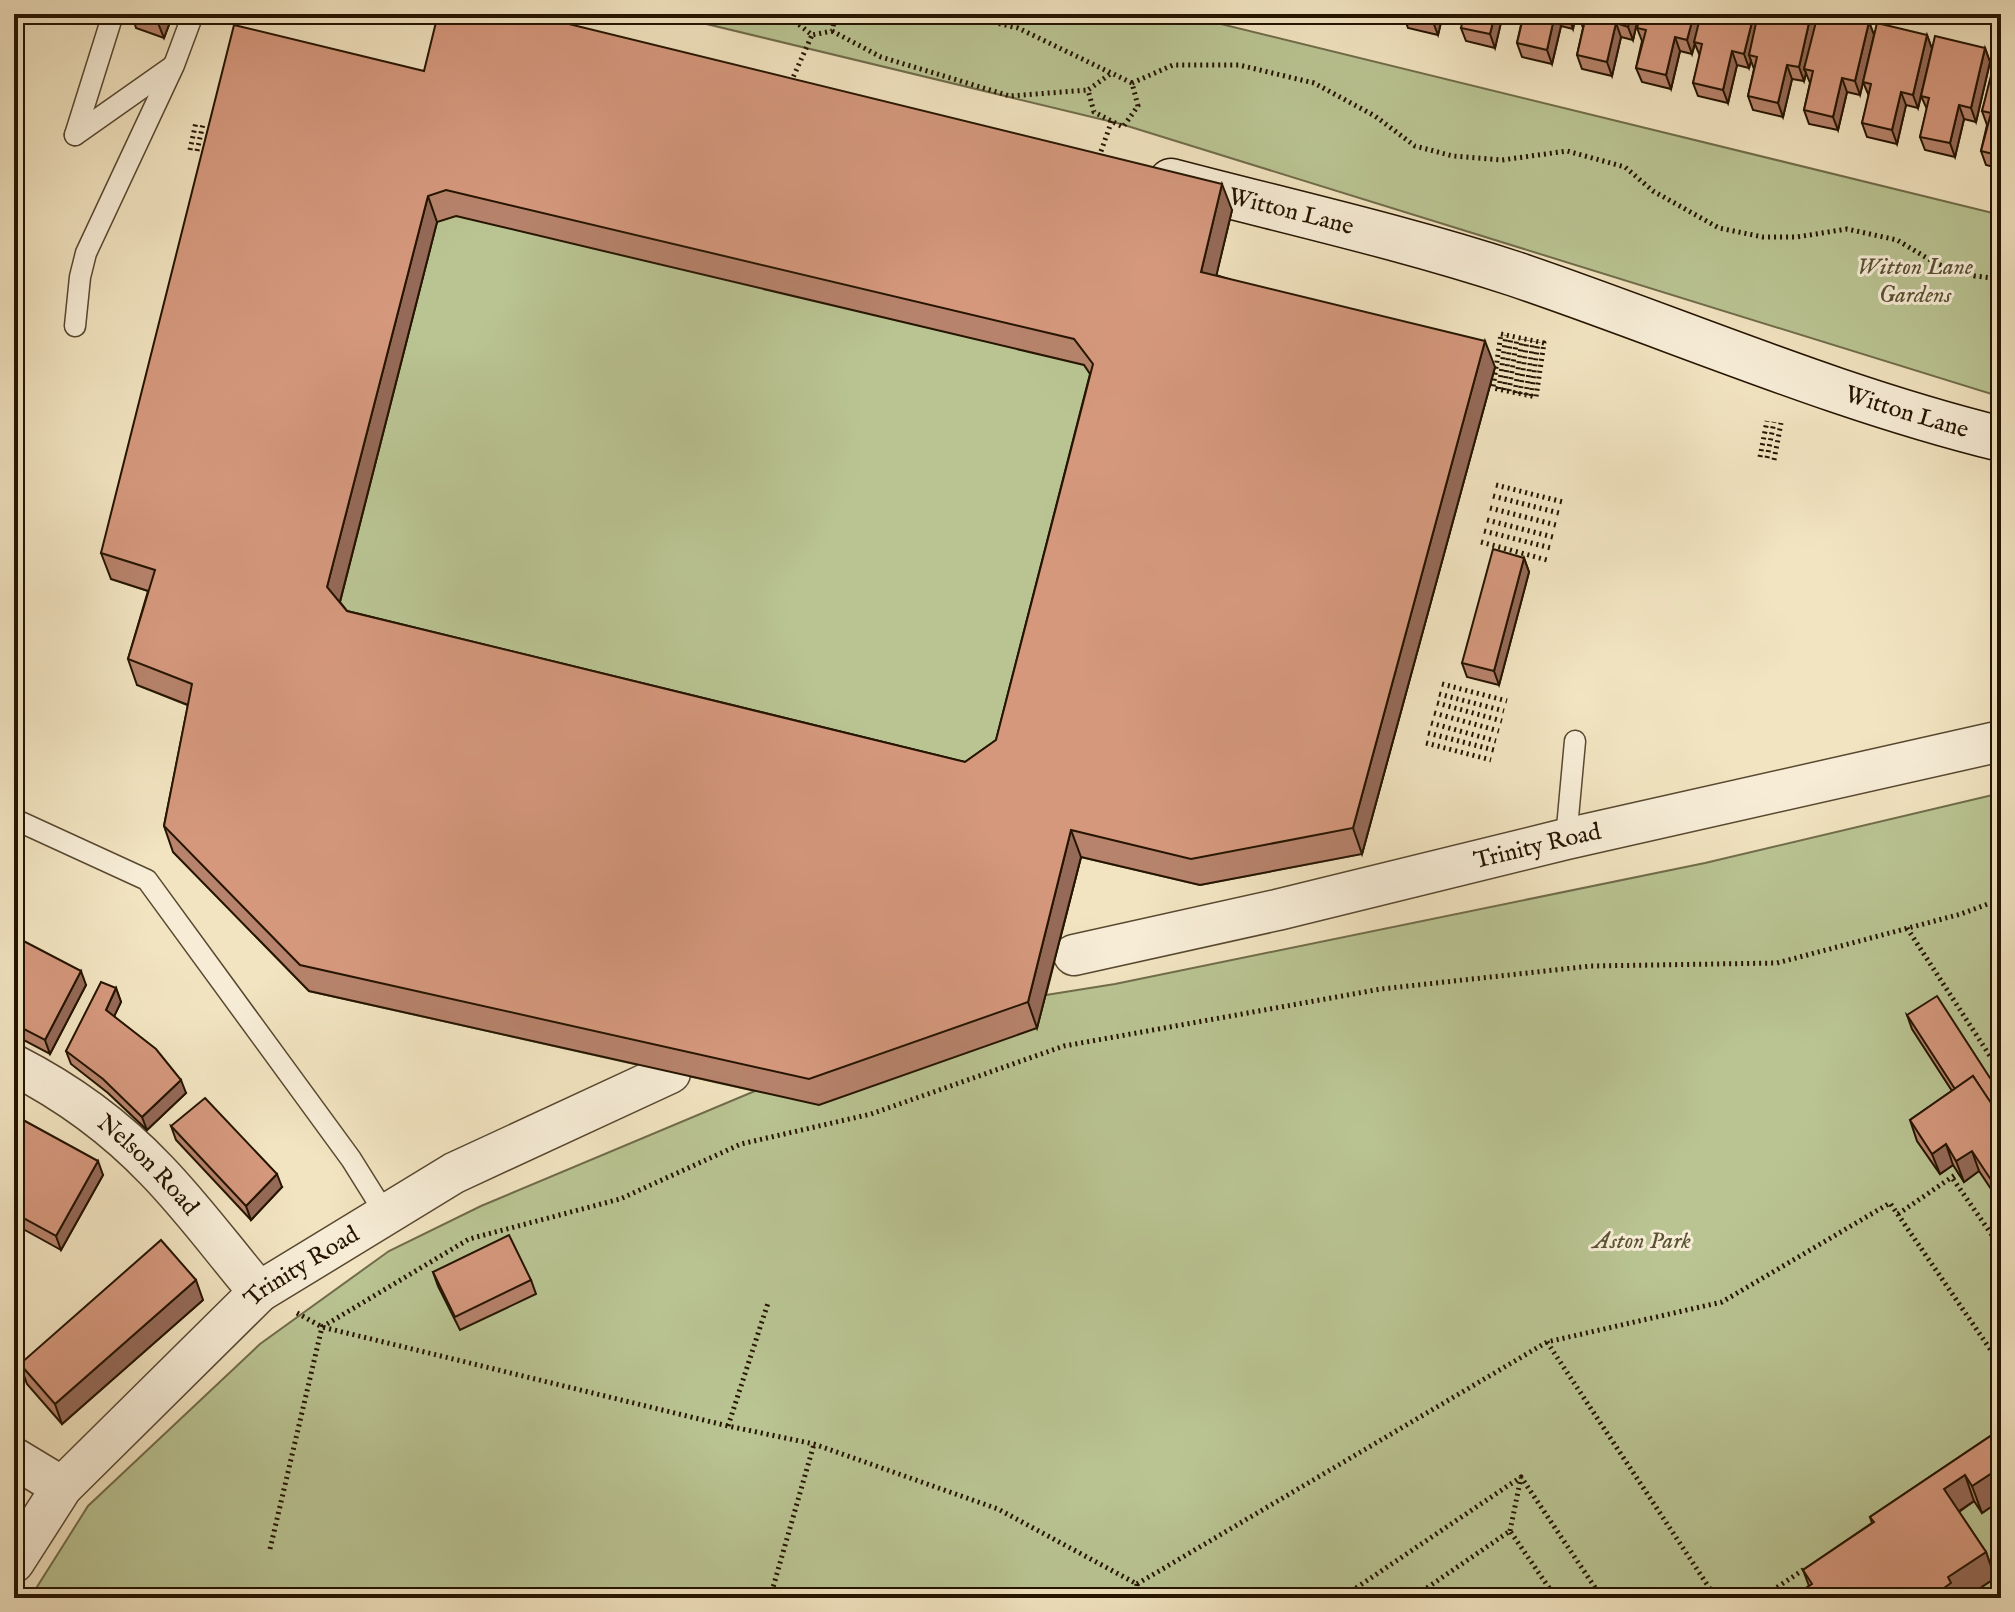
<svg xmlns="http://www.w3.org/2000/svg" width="2015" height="1612" font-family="'IM FELL English',serif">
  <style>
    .green { fill: #bac493; stroke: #706c4a; stroke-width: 2 }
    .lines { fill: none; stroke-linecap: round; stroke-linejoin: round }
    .lane-casing { stroke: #584830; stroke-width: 23 }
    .street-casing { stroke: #584830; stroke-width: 43 }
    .secondary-casing { stroke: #251400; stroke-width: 47 }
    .path { stroke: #251400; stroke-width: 5; stroke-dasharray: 2 4; stroke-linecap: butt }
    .lane { stroke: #f7edd7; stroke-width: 20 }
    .street { stroke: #f7edd7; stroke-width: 40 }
    .secondary { stroke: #f7edd7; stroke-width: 44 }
    .wall { fill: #b7836c; stroke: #251400; stroke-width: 2; fill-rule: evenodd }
    .shaded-wall { fill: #956a58; stroke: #251400; stroke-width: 2 }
    .building { fill: #d5987d; stroke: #251400; stroke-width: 2; fill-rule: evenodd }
    .labels { text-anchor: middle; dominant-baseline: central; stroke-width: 6; stroke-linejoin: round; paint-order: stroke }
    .street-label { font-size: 24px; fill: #251400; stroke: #f7edd7 }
    .park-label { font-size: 24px; font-style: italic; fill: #595233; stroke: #f7edd7 }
  </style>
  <rect width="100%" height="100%" fill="#f2e4c1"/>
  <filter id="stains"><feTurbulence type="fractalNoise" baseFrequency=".0025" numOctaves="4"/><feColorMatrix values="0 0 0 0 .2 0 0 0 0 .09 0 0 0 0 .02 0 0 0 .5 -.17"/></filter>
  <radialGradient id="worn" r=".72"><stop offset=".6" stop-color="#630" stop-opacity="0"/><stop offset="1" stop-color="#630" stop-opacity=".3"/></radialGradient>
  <g class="green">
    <polygon points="665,14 1180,14 2001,215 2001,397 1121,124"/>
    <polygon points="210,188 1232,210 1211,297 1495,367 1362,854 1200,885 1081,857 1046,995 1115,984 1705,863 2001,793 2001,1598 30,1598 88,1506 260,1344 389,1251 481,1206 755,1091 309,991 173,852 202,711 137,685 164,596 111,579"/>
  </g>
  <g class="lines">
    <defs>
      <g id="lane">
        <polyline points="75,135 113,14"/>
        <polyline points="75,135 173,66"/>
        <polyline points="75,326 80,277 86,253 174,65 193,14"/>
        <polyline points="14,819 147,880 351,1159 386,1215"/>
        <polyline points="1566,839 1575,741"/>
      </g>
      <g id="street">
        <path id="s1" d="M 1074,955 L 1277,910 L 1566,839 L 2001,741"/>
        <path id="s2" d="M 14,1065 C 67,1092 115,1127 156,1170 C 193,1208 225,1252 259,1292"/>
        <polyline points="14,1458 62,1487"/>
        <path id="s3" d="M 14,1562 L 62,1487 L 259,1292 L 454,1173 L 670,1073"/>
      </g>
      <g id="secondary">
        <path id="s4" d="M 1171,181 C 1285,211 1402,237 1515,274 C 1677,329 1834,398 2001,439"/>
      </g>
    </defs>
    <use href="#lane" class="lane-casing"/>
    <use href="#street" class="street-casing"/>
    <use href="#secondary" class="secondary-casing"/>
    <g class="path">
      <polyline points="800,14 797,23 812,35 832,31 836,14"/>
      <polyline points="958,14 1018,28 1132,83 1138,106 1123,127 1094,112 1088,90 1113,72"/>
      <polyline points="832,31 881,57 1010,96 1088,90"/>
      <polyline points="791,82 812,35"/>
      <polyline points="1132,83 1173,65 1239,65 1314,83 1375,116 1415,146 1453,156 1502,160 1567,151 1625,167 1653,191 1719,228 1763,237 1797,237 1847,229 1897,240 1937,264 1975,276 2001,279"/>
      <polyline points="190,150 196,122"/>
      <polyline points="197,151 203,124"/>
      <polyline points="1099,157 1112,120"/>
      <polygon points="1501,334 1544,343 1536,397 1493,388"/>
      <polyline points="1499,389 1506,335"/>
      <polyline points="1504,390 1511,337"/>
      <polyline points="1509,391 1517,338"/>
      <polyline points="1515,393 1522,339"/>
      <polyline points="1520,394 1527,340"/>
      <polyline points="1526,395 1533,341"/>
      <polyline points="1531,396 1538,342"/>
      <polyline points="1760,457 1767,421"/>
      <polyline points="1767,458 1774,422"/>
      <polyline points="1774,460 1781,423"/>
      <polyline points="1496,485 1563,502"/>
      <polyline points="1493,496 1559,513"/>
      <polyline points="1490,508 1556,525"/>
      <polyline points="1487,520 1553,537"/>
      <polyline points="1484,531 1551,548"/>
      <polyline points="1481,542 1547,560"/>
      <polyline points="1442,684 1507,701"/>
      <polyline points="1439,694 1504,711"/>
      <polyline points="1437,703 1502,721"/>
      <polyline points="1434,713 1499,731"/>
      <polyline points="1431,723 1496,741"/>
      <polyline points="1428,733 1494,750"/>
      <polyline points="1426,743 1491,760"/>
      <polyline points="1907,928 2001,1073"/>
      <polyline points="1953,1179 2001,1248"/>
      <polyline points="1898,1214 1958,1173"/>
      <polyline points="297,1313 322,1327 728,1426 814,1444 998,1509 1137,1584"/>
      <polyline points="1547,1342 1716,1598"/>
      <polyline points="728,1426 768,1303"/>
      <polyline points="1510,1531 1521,1477"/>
      <polyline points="270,1549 322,1327 469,1239 620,1199 741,1144 871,1114 1064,1046 1381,989 1591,966 1777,963 1961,914 2001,899"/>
      <polyline points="1137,1584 1547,1342 1722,1302 1890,1203 2001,1365"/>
      <polyline points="1767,1594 1806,1568"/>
      <polyline points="770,1598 814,1444"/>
      <polyline points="1136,1598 1137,1584"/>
      <polyline points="1341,1598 1521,1477 1602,1598"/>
      <polyline points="1412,1598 1510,1531 1556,1598"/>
    </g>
    <use href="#lane" class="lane"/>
    <use href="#street" class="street"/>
    <use href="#secondary" class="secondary"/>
  </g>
  <g class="wall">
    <polygon points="132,14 173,14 164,38 136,28"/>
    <polygon points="1403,14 1443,14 1438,35 1408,28"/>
    <polygon points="1503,14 1495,48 1466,41 1461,28"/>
    <polygon points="1522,14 1576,14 1573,29 1561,26 1552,64 1522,57 1517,43 1523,16"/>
    <polygon points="1578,14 1639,14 1633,40 1621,37 1612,76 1582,69 1577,55 1583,28"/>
    <polygon points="1817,18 1869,22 1874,35 1860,95 1847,92 1838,130 1809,124 1804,110 1810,83 1806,73 1804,81 1792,79 1783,117 1753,110 1748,96 1754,69 1751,61 1749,68 1737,65 1728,103 1698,96 1693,83 1700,56 1695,44 1692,54 1680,51 1671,89 1642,82 1636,68 1642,41 1637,28"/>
    <polygon points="1927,35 1932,49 1985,48 1990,62 1976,122 1964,119 1955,157 1925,150 1920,137 1927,109 1921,96 1918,108 1906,105 1897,144 1867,137 1862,123 1869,96 1863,82"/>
    <polygon points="2001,53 2001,169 1986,165 1981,151 1987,125 1982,111"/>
    <path d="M 424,71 L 1232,210 L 1216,275 L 1495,367 L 1362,854 L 1200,885 L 1081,857 L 1037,1028 L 819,1105 L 309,991 L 173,852 L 164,826 L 188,705 L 137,685 L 128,659 L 148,591 L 111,579 L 101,553 ZM 456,216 L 1084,365 L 1090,374 L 996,740 L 965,762 L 347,611 L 340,602 L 437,222 Z"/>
    <polygon points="1524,558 1529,572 1499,685 1467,677 1462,663"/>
    <polygon points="14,936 86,985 50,1054 14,1035"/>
    <polygon points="116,988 121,1002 114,1016 186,1093 147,1130 108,1093 71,1064 66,1051"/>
    <polygon points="1907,1015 2001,1095 2001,1204 1979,1171 1964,1182 1953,1165 1940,1174 1917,1141 1910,1120 1952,1091 1912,1029"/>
    <polygon points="14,1115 103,1175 61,1250 14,1224"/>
    <polygon points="171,1126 282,1187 251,1220 176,1140"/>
    <polygon points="433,1272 531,1280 536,1294 460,1330 438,1286"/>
    <polygon points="203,1300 62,1424 27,1384 20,1364"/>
    <polygon points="2001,1429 2001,1500 1982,1513 1974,1501 1959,1512 1986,1552 1995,1578 1965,1598 1791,1598 1809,1586 1803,1570 1872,1523 1870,1517"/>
  </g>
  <g class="shaded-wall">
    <polygon points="158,14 173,14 164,38 156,18"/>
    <polygon points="1435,14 1443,14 1438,35 1433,22"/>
    <polygon points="1495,14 1503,14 1495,48 1490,34"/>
    <polygon points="1555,14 1556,14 1561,26 1552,64 1547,50"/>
    <polygon points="1568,14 1576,14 1573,29 1568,15"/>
    <polygon points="1631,14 1639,14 1633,40 1628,27"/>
    <polygon points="1694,14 1702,14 1692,54 1687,40"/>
    <polygon points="1754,14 1762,14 1749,55 1751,61 1749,68 1744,54"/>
    <polygon points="1811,14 1815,14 1818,22 1804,69 1806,73 1804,81 1799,67"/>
    <polygon points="1869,22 1874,35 1860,95 1855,81"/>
    <polygon points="1616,23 1621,37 1612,76 1607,62"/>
    <polygon points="1927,35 1932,49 1918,108 1913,95"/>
    <polygon points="1675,37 1680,51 1671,89 1666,75"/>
    <polygon points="1985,48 1990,62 1976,122 1971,108"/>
    <polygon points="1732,51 1737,65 1728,103 1723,90"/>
    <polygon points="1787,65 1792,79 1783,117 1778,103"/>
    <polygon points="1842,78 1847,92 1838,130 1833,117"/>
    <polygon points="1901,92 1906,105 1897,144 1892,130"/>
    <polygon points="1959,105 1964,119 1955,157 1950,143"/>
    <polygon points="1222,184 1232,210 1211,298 1201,272"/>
    <polygon points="428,196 437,222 337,613 327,587"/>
    <polygon points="1485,341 1495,367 1362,854 1353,828"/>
    <polygon points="1524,558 1529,572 1499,685 1494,671"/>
    <polygon points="1071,830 1081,857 1037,1028 1028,1002"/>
    <polygon points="81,971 86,985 50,1054 45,1040"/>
    <polygon points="116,988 121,1002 111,1023 106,1010"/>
    <polygon points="181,1080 186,1093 147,1130 142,1117"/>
    <polygon points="1946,1144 1953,1165 1940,1174 1932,1154"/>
    <polygon points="1972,1151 1979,1171 1964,1182 1956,1161"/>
    <polygon points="98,1161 103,1175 61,1250 56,1236"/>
    <polygon points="277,1174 282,1187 251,1220 246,1206"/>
    <polygon points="196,1280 203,1300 62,1424 55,1404"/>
    <polygon points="2001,1467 2001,1500 1982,1513 1972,1486"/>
    <polygon points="1965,1475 1974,1501 1953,1515 1944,1489"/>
    <polygon points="1986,1552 1995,1578 1965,1598 1931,1598 1948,1577"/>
    <polygon points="1926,1589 1929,1598 1913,1598"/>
  </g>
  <g class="building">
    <path d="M 438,14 L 528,14 L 1222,184 L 1201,272 L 1485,341 L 1353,828 L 1191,859 L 1071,830 L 1028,1002 L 809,1079 L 300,965 L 164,826 L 192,684 L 128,659 L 155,570 L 101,553 L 234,25 L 424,71 ZM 446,190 L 1074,339 L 1093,364 L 996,740 L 965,762 L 347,611 L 327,587 L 428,196 Z"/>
    <polygon points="1403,14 1435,14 1433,22"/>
    <polygon points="1464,14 1495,14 1490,34 1461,28"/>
    <polygon points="1524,14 1555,14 1547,50 1517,43"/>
    <polygon points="1578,14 1631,14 1628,27 1616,23 1607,62 1577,55 1586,16"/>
    <polygon points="1641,14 1694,14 1687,40 1675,37 1666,75 1636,68 1646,30 1637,28"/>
    <polygon points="1701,14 1754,14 1744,54 1732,51 1723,90 1693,83 1702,44 1694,42"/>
    <polygon points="1758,14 1811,14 1799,67 1787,65 1778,103 1748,96 1757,57 1749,55"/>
    <polygon points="1818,14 1836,14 1869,22 1855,81 1842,78 1833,117 1804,110 1813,71 1804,69"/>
    <polygon points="1877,23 1927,35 1913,95 1901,92 1892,130 1862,123 1871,84 1863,82"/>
    <polygon points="1935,36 1985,48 1971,108 1959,105 1950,143 1920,137 1929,98 1921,96"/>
    <polygon points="1997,52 2001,53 2001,156 1981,151 1991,113 1982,111"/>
    <polygon points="1493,549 1524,558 1494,671 1462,663"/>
    <polygon points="14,936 81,971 45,1040 14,1024"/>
    <polygon points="101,982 116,988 106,1010 156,1049 181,1080 142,1117 103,1079 66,1051"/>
    <polygon points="1937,996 2001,1095 2001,1115 1999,1116 1973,1076 1955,1089 1907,1015"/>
    <polygon points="1973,1076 2001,1118 2001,1195 1972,1151 1956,1161 1946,1144 1932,1154 1910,1120"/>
    <polygon points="205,1098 277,1174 246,1206 171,1126"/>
    <polygon points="14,1115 98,1161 56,1236 14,1213"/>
    <polygon points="509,1235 531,1280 455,1317 433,1272"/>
    <polygon points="161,1240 196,1280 55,1404 20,1364"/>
    <polygon points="2001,1429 2001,1467 1972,1486 1965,1475 1944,1489 1986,1552 1948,1577 1951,1583 1931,1597 1926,1589 1913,1598 1791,1598 1812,1584 1803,1570 1874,1522 1870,1517"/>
  </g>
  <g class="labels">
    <g class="street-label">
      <text stroke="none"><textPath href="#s4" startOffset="124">Witton Lane</textPath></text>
      <text stroke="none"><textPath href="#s4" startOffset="772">Witton Lane</textPath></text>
      <text stroke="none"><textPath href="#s1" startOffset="476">Trinity Road</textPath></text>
      <text stroke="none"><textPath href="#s2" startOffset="168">Nelson Road</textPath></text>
      <text stroke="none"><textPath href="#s3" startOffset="416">Trinity Road</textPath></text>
    </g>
    <g class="park-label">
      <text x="1915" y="267">Witton Lane<tspan x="1915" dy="28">Gardens</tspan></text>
      <text x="1642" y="1241">Aston Park</text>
    </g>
  </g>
  <rect width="2015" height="1612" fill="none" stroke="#f2e4c1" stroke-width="48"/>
  <rect x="16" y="16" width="1983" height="1580" fill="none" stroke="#251400" stroke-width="4"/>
  <rect x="24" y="24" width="1967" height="1564" fill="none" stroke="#251400" stroke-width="2"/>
  <rect width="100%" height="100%" filter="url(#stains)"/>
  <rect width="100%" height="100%" fill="url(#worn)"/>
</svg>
